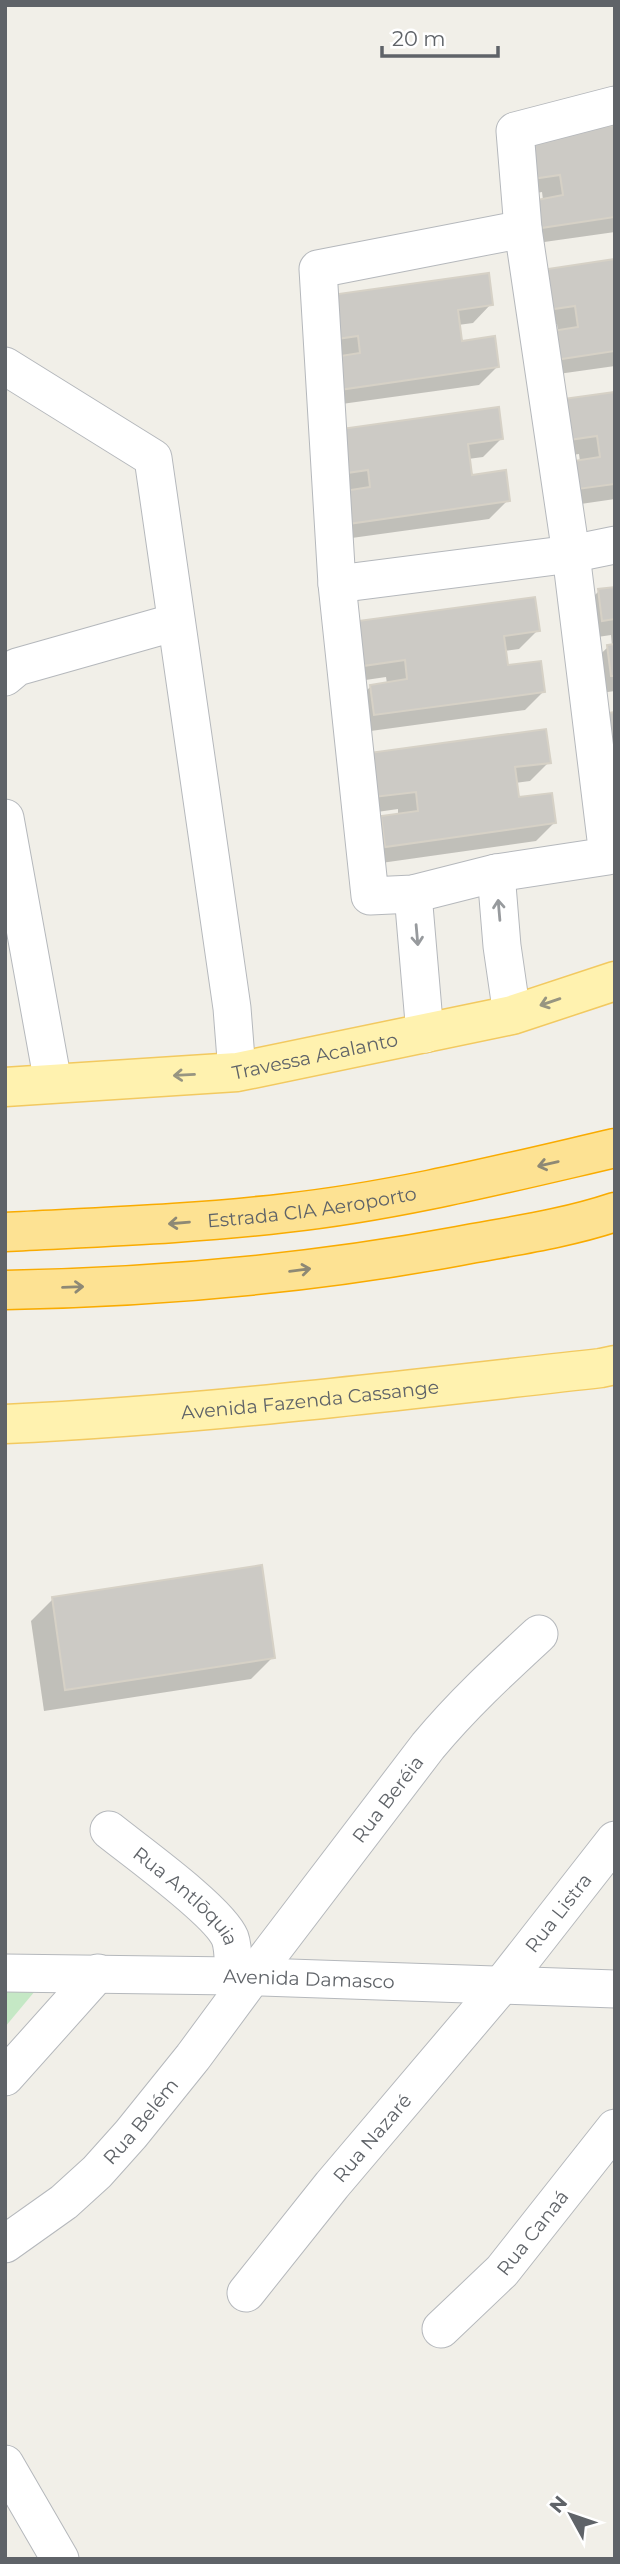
<svg xmlns="http://www.w3.org/2000/svg" width="620" height="2564" font-family="Montserrat,sans-serif">
  <style>
    .green { fill: #c5e8c5 }
    .shadow { fill: #0003 }
    .building { fill: #cccac5; stroke: #d6d1c6; stroke-width: 2 }
    .lines { fill: none; stroke-linecap: round; stroke-linejoin: round }
    .minor-casing { stroke: #b5b8bc; stroke-width: 39 }
    .major-casing { stroke: #f2c960; stroke-width: 41 }
    .highway-casing { stroke: #f9ab00; stroke-width: 41 }
    .minor { stroke: #fff; stroke-width: 37 }
    .major { stroke: #fff2af; stroke-width: 38 }
    .highway { stroke: #fde293; stroke-width: 38 }
    .oneway { stroke: #979a9d }
    .oneway2 { stroke: #979581 }
    .oneway3 { stroke: #8e8975 }
    .labels { text-anchor: middle; dominant-baseline: central; stroke-width: 6; stroke-linejoin: round; paint-order: stroke }
    .street-label { font-size: 19px; fill: #5f6368; stroke: #fff }
  </style>
  <rect width="100%" height="100%" fill="#f1efe8"/>
  <polygon class="green" points="5,1991 35,1991 5,2027"/>
  <g class="shadow">
    <polygon points="615,127 615,232 523,245 543,200 542,192 514,197 508,158"/>
    <polygon points="615,261 615,366 537,377 558,332 557,324 529,328"/>
    <polygon points="491,304 473,323 458,325 460,342 498,366 479,385 320,407 306,317"/>
    <polygon points="615,394 615,499 560,507 580,462 579,454 551,458"/>
    <polygon points="501,439 483,457 468,459 470,477 508,500 489,519 330,541 351,492 350,488 322,492 316,451"/>
    <polygon points="615,589 615,691 593,694 589,665 608,647 612,646 611,635 584,639 580,610 599,591"/>
    <polygon points="538,630 519,649 504,651 507,667 543,692 525,710 356,733 353,705 371,686 387,684 386,677 345,683 340,641"/>
    <polygon points="549,762 530,781 515,783 517,799 554,823 536,841 367,865 363,836 382,818 398,816 398,809 356,815 351,773"/>
    <polygon points="53,1599 273,1657 251,1679 44,1711 31,1621"/>
  </g>
  <g class="building">
    <polygon points="615,125 615,217 541,228 537,200 563,195 560,175 532,179 526,138"/>
    <polygon points="615,259 615,351 555,360 552,331 578,327 575,306 547,310 541,270"/>
    <polygon points="489,273 493,305 458,310 462,341 495,336 499,367 339,390 334,357 360,353 358,336 330,340 324,296"/>
    <polygon points="615,392 615,484 578,489 574,461 600,457 597,436 569,440 563,399"/>
    <polygon points="499,407 503,439 468,444 472,475 506,470 510,501 348,524 344,491 370,487 368,470 340,474 334,430"/>
    <polygon points="615,587 615,619 602,621 598,589"/>
    <polygon points="535,597 540,631 504,636 508,665 541,661 545,692 374,715 370,685 407,679 405,660 363,666 358,621"/>
    <polygon points="615,644 615,676 611,676 607,645"/>
    <polygon points="615,712 615,751 613,751 608,713"/>
    <polygon points="546,729 551,763 515,767 519,797 552,793 556,823 385,847 381,816 418,811 416,792 374,797 369,753"/>
    <polygon points="262,1565 275,1658 65,1690 52,1597"/>
  </g>
  <g class="lines">
    <defs>
      <g id="minor">
        <polygon points="523,229 571,554 608,856 496,873 413,894 370,896 337,584 318,269"/>
        <polyline points="523,229 515,131 615,105"/>
        <polyline points="5,366 153,458 232,1008 237,1072"/>
        <polyline points="337,584 571,554 615,545"/>
        <polyline points="5,677 17,667 176,622"/>
        <polyline points="5,818 53,1083"/>
        <polyline points="496,873 502,946 512,1015"/>
        <polyline points="413,894 425,1034"/>
        <path id="s1" d="M 109,1830 C 135,1851 219,1911 230,1938 C 234,1949 233,1965 234,1976"/>
        <path id="s2" d="M 5,1973 L 234,1976 L 615,1989"/>
        <polyline points="5,2077 98,1973"/>
        <path id="s3" d="M 5,2244 L 64,2202 L 97,2172 L 131,2134 L 193,2057 L 252,1977 L 428,1746 C 462,1705 500,1670 539,1634"/>
        <path id="s4" d="M 246,2293 L 332,2185 L 500,1987 L 615,1840"/>
        <path id="s5" d="M 441,2329 L 502,2271 L 615,2128"/>
        <polyline points="5,2464 60,2559"/>
      </g>
      <g id="major">
        <path id="s6" d="M 5,1087 L 237,1072 L 512,1015 L 615,981"/>
        <path id="s7" d="M 5,1424 C 205,1415 403,1390 601,1368 L 615,1365"/>
      </g>
      <g id="highway">
        <path id="s8" d="M 5,1232 C 99,1227 193,1224 286,1213 C 396,1201 507,1173 615,1148"/>
        <path d="M 5,1290 C 158,1287 309,1274 459,1246 C 512,1236 564,1229 615,1212"/>
      </g>
    </defs>
    <use href="#minor" class="minor-casing"/>
    <use href="#major" class="major-casing"/>
    <use href="#highway" class="highway-casing"/>
    <use href="#minor" class="minor"/>
    <use href="#major" class="major"/>
    <use href="#highway" class="highway"/>
  </g>
  <defs><path id="oneway-shaft" d="M-6 0H5M1.5-3L5.5 0L1.5 3" fill="none" stroke-width="1.6" stroke-linecap="round" stroke-linejoin="round" transform="scale(1.75)"/></defs>
  <g class="oneway">
    <use href="#oneway-shaft" transform="translate(499 910) rotate(-95)"/>
    <use href="#oneway-shaft" transform="translate(417 935) rotate(85)"/>
  </g>
  <g class="oneway2">
    <use href="#oneway-shaft" transform="translate(550 1002) rotate(161)"/>
    <use href="#oneway-shaft" transform="translate(184 1075) rotate(177)"/>
  </g>
  <g class="oneway3">
    <use href="#oneway-shaft" transform="translate(548 1164) rotate(167)"/>
    <use href="#oneway-shaft" transform="translate(179 1223) rotate(175)"/>
    <use href="#oneway-shaft" transform="translate(300 1270) rotate(-7)"/>
    <use href="#oneway-shaft" transform="translate(73 1287) rotate(-2)"/>
  </g>
  <g class="labels">
    <g class="street-label">
      <text stroke="none"><textPath href="#s6" startOffset="312">Travessa Acalanto</textPath></text>
      <text stroke="none"><textPath href="#s8" startOffset="308">Estrada CIA Aeroporto</textPath></text>
      <text stroke="none"><textPath href="#s7" startOffset="306">Avenida Fazenda Cassange</textPath></text>
      <text stroke="none"><textPath href="#s3" startOffset="590">Rua Beréia</textPath></text>
      <text stroke="none"><textPath href="#s1" startOffset="102">Rua Antlōquia</textPath></text>
      <text stroke="none"><textPath href="#s4" startOffset="492">Rua Listra</textPath></text>
      <text stroke="none"><textPath href="#s2" startOffset="304">Avenida Damasco</textPath></text>
      <text stroke="none"><textPath href="#s3" startOffset="184">Rua Belém</textPath></text>
      <text stroke="none"><textPath href="#s4" startOffset="200">Rua Nazaré</textPath></text>
      <text stroke="none"><textPath href="#s5" startOffset="133">Rua Canaá</textPath></text>
    </g>
  </g>
  <rect width="620" height="2564" fill="none" stroke="#5f6368" stroke-width="14"/>
  <g transform="translate(571 2515) rotate(310)" stroke="#ffffff" stroke-width="5" paint-order="stroke">
  <path d="M0-5L12 26L0 18L-12 26Z" fill="#5f6368"/>
  <text y="-10" font-size="19" font-weight="bold" text-anchor="middle" fill="#5f6368">N</text>
  </g>
  <path d="M382 46v10h116v-10" fill="none" stroke="#5f6368" stroke-width="3.5"/>
  <text x="392" y="46" font-size="21" fill="#5f6368" stroke="#ffffff" stroke-width="5" paint-order="stroke">20 m</text>
</svg>
